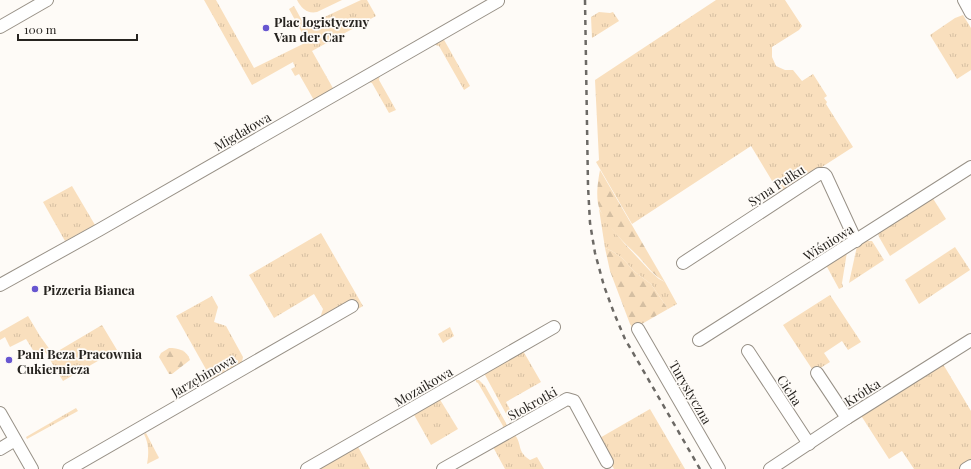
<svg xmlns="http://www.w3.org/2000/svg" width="971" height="469" font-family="'Playfair Display',serif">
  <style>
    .grass { fill: url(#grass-tufts) }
    .forest { fill: url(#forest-firs) }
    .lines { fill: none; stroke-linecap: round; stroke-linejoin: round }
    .minor-casing { stroke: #989187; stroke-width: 14 }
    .minor { stroke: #fff; stroke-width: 12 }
    .rail { stroke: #6c6965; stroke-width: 2.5; stroke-dasharray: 5 5; stroke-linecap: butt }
    .poi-dot { fill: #6756d0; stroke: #fefbf7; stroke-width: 1.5 }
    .labels { text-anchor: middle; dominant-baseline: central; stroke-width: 3.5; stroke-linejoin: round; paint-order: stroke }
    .poi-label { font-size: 13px; font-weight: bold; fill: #272420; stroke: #fefbf7; text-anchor: start }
    .street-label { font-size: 13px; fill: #272420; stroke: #fefbf7 }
  </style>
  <defs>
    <pattern id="grass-tufts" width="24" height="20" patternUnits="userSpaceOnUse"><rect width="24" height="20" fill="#f9dfbd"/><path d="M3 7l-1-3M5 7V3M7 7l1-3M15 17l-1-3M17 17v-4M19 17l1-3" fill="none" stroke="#d5bfa2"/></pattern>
    <pattern id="forest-firs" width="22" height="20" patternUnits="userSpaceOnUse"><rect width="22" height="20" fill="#f9dfbd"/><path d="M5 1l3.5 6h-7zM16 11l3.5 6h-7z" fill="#d5bfa2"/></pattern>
  </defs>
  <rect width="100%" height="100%" fill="#fefbf7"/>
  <g class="grass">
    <polygon points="204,0 216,0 254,68 307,42 289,9 294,6 305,26 361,0 367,0 376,16 312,51 334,90 315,102 299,74 295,76 291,69 295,67 293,62 252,85"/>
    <path d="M 297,0 L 342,0 L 317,12 C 307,14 301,8 297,0 Z"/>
    <polygon points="716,0 785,0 802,26 799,30 772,47 772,57 776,66 785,70 793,70 802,81 813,74 827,96 824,98 827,102 826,104 853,147 780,194 751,146 632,224 596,162 599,160 595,80"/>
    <polygon points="599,12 610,13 613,12 619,21 592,38 591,17"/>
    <polygon points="963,15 971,28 971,70 957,79 930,35 955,18"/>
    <polygon points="443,38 470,86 464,90 439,46 432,44"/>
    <polygon points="380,74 379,80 396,110 389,113 372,83 365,81"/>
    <polygon points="72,186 95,225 65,241 43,202"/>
    <polygon points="932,197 946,219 890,256 879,237 878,232"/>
    <polygon points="599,209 613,230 624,243 650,271 659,279 665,282 677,304 668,309 651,284 635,272 622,258 612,251 605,248"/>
    <polygon points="321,233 363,306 356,310 320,318 323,309 314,294 274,318 249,275"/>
    <polygon points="864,241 872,241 884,260 849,283 857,246"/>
    <polygon points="955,247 970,270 919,304 905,280"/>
    <polygon points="847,252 842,283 843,287 839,289 826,265"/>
    <polygon points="830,295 861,342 848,350 842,341 824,353 830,362 814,372 783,325"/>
    <polygon points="212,296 218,307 214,322 226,326 243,357 242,362 212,380 176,316"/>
    <polygon points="28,316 40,336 53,354 102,325 117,350 63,381 44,350 36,355 26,339 10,347 5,337 0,340 0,332"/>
    <polygon points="450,327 454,336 443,343 438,334"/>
    <polygon points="522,349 541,382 506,402 515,419 521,419 514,424 510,421 485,375 485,369"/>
    <polygon points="943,364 971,411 971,461 959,469 914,469 902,451 889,459 860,414"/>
    <polygon points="476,380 479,380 485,386 506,423 507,427 502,430 503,426 478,383 476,382"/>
    <polygon points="439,398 458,429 431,445 413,413"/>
    <polygon points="76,408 78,411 27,439 26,437"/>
    <polygon points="650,409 685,469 614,469 598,439"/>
    <path d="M 146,433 L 159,458 L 147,464 C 149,454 149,444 144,434 Z"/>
    <path d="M 514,434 C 523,444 516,451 530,460 L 537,457 L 544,469 L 505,469 L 493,447 Z"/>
    <polygon points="357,445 370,469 315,469"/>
  </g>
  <g class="forest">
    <path d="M 600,170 L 665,282 C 654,276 647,266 639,257 C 625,243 608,229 600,210 C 595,199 598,181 600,170 Z"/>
    <polygon points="605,248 612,251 622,258 635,272 651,284 668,309 633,329 630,324 610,271"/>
    <path d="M 169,348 C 178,348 187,350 190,360 L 172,374 L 169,374 L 159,357 L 161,353 Z"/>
  </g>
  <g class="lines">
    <defs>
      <g id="minor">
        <polyline points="964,0 971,13"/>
        <polyline points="0,27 47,0"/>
        <polyline points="683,263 819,174 824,174 826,176 856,241"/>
        <polyline points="0,285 99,230 498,1"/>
        <polyline points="638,329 719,469"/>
        <polyline points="699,340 971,167"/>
        <polyline points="748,351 809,444"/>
        <polyline points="817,373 847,418"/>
        <polyline points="0,413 32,469"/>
        <polyline points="0,449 15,440"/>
        <polyline points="69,469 352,306"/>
        <polyline points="307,469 554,327"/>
        <polyline points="443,469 567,399 574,401 607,462"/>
        <polyline points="770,469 847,418 971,340"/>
        <polyline points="966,469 971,466"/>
      </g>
    </defs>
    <use href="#minor" class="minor-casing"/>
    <use href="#minor" class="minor"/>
    <polyline class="rail" points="585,0 588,186 590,223 595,253 604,286 614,313 625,339 700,469"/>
  </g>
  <g class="poi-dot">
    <circle cx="266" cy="28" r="4"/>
    <circle cx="35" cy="289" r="4"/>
    <circle cx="9" cy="360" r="4"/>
  </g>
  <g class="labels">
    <g class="poi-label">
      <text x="274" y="21">Plac logistyczny<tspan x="274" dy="15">Van der Car</tspan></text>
      <text x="43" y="289">Pizzeria Bianca</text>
      <text x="17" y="353">Pani Beza Pracownia<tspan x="17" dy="15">Cukiernicza</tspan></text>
    </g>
    <g class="street-label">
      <text transform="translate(242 131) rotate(-30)">Migdałowa</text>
      <text transform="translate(776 185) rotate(-33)">Syna Pułku</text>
      <text transform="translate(828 242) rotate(-32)">Wiśniowa</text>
      <text transform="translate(203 375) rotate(-30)">Jarzębinowa</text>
      <text transform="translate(423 386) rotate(-30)">Mozaikowa</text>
      <text transform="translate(790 390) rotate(57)">Cicha</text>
      <text transform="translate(691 392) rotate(60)">Turystyczna</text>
      <text transform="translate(862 392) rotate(-32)">Krótka</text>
      <text transform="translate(532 403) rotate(-29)">Stokrotki</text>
    </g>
  </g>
  <path d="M18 34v6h119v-6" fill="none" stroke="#272420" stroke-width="2"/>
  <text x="24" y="34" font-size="12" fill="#272420" stroke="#fefbf7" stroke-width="3" paint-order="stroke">100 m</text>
</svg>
